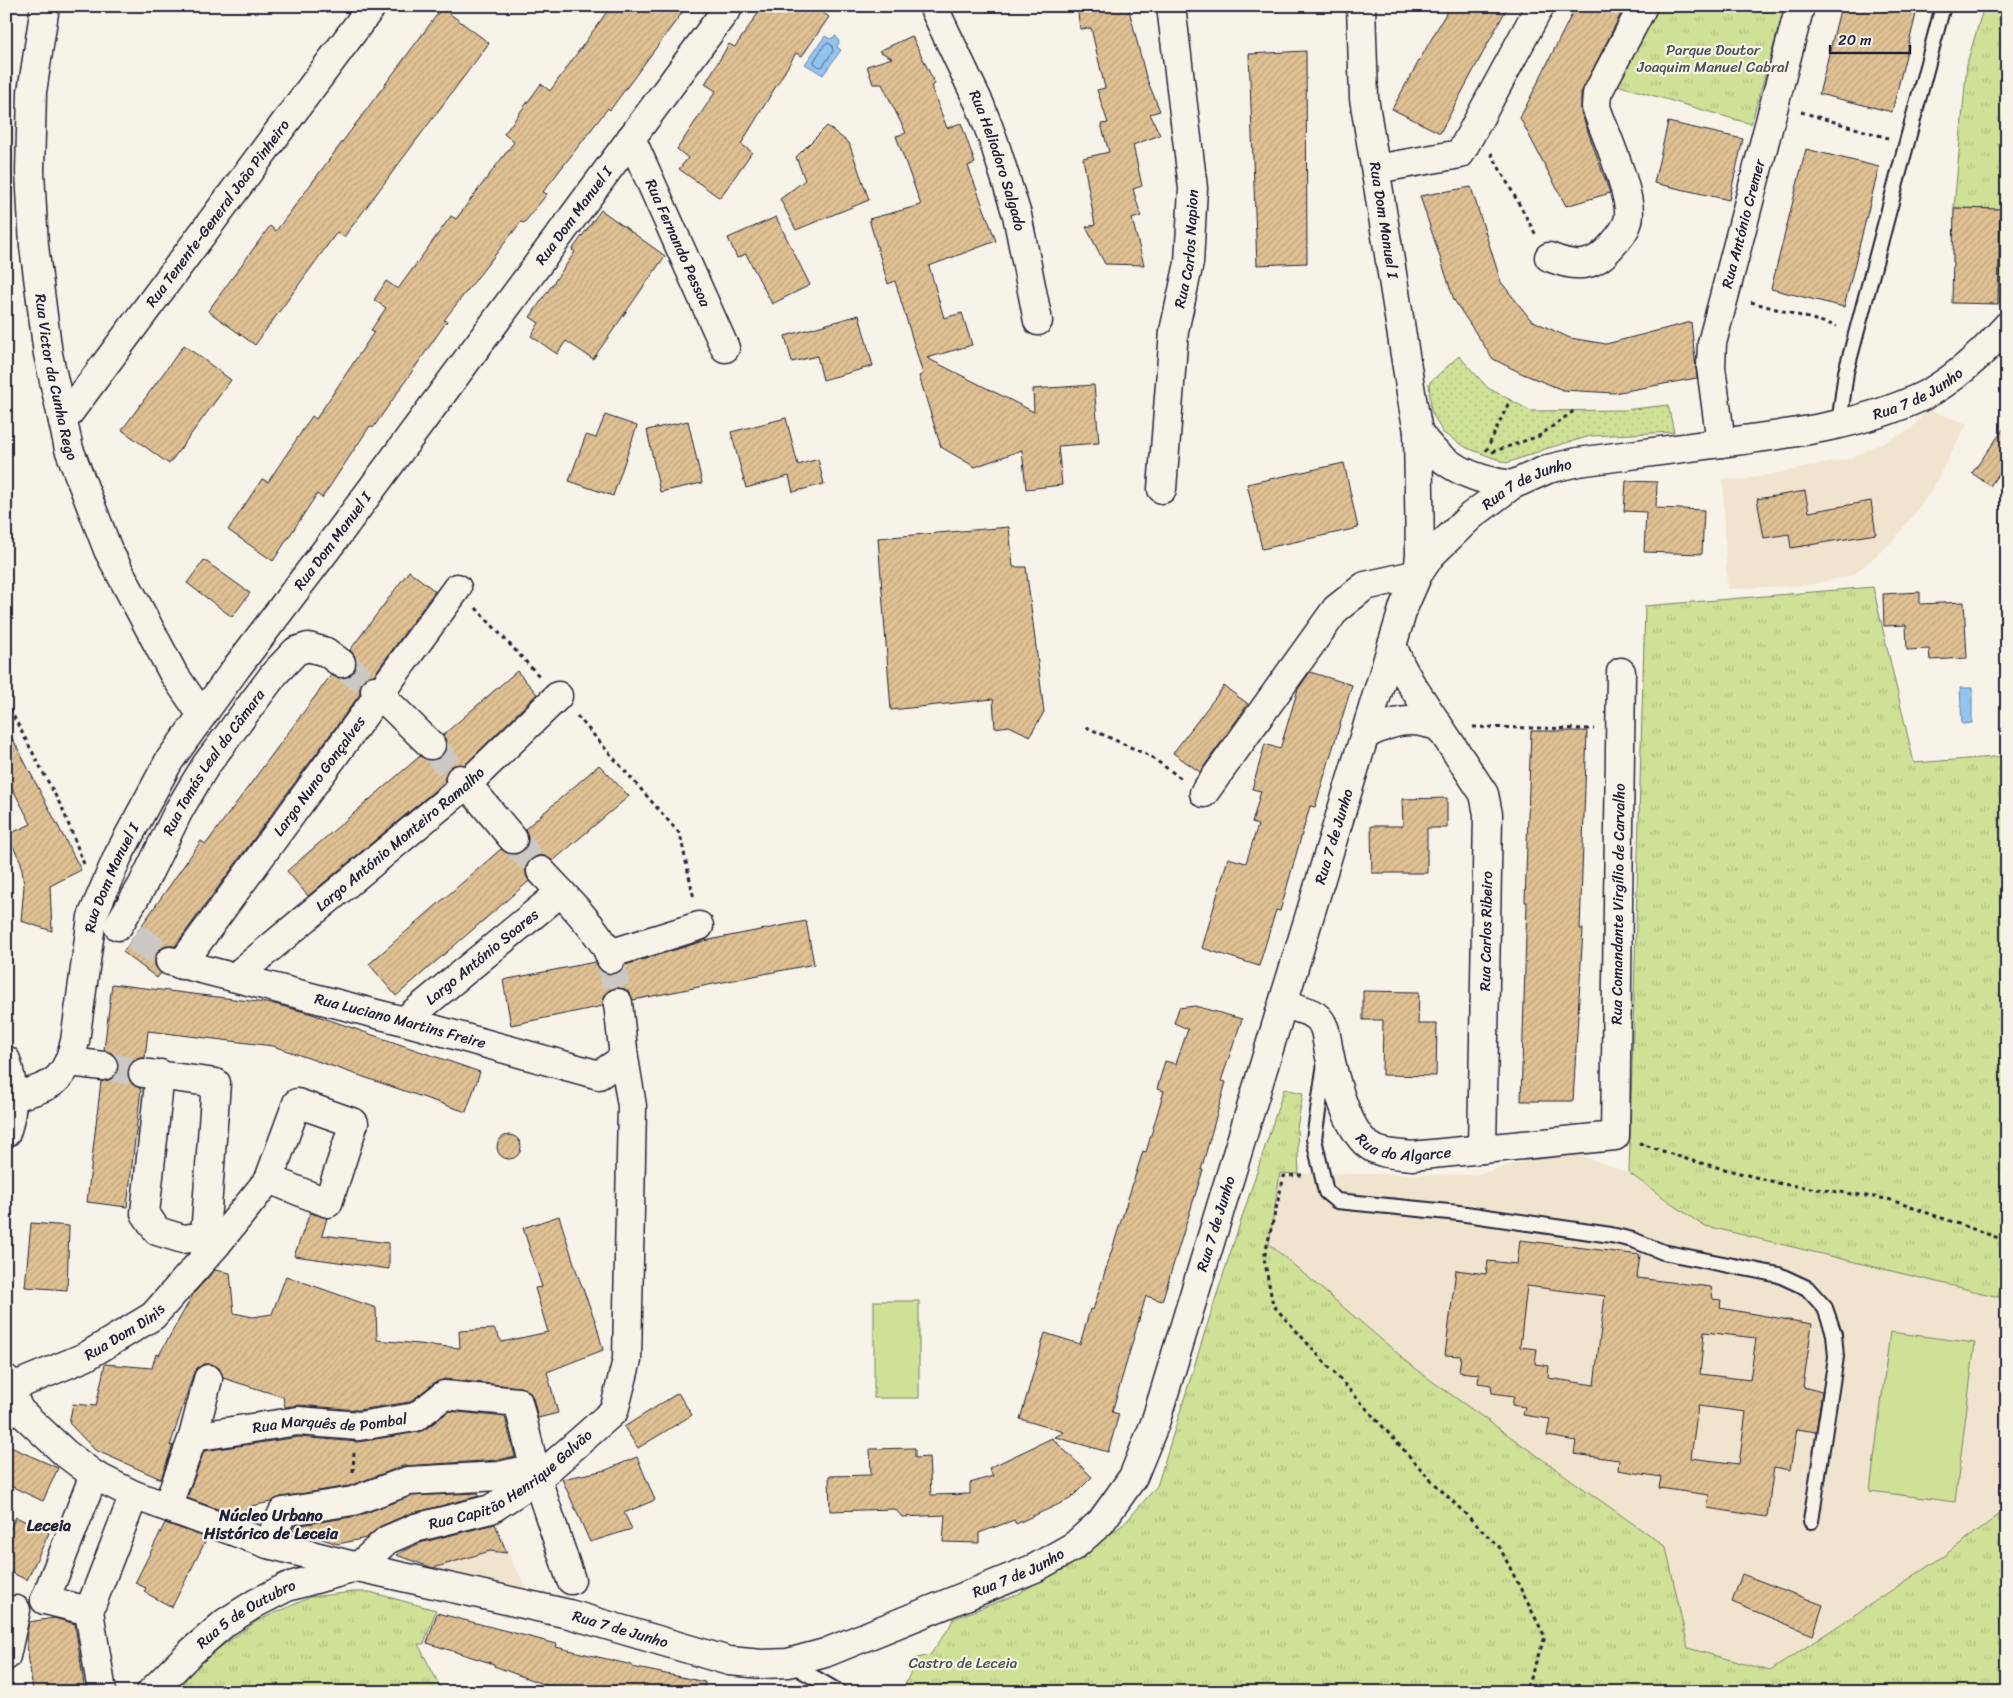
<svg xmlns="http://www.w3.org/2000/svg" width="2013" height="1698" font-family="Sriracha,sans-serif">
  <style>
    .built { fill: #f0e4ce }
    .grass { fill: url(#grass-tufts); stroke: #788268 }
    .garden { fill: url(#garden-dots); stroke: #788268 }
    .pitch { fill: #cee196; stroke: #788268 }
    .water { fill: #93c4ef; stroke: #6683a7 }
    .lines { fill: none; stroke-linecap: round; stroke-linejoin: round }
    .shore { stroke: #4f6383; stroke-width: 1 }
    .building { fill: url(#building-hatch); stroke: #22223b; fill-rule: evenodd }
    .street-tunnel { stroke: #ccc9c5; stroke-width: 28; stroke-dasharray: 28 14; stroke-linecap: butt }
    .lane-casing { stroke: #22223b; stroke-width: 18 }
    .street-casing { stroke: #22223b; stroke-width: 31 }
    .secondary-casing { stroke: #22223b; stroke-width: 31 }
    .path { stroke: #22223b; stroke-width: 3; stroke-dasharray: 4 4; stroke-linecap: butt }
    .lane { stroke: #f7f3e8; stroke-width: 14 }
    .street { stroke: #f7f3e8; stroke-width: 28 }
    .secondary { stroke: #f7f3e8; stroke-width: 28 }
    .labels { text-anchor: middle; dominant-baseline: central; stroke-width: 4.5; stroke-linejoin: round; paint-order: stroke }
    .park-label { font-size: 15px; fill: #4d5252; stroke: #f7f3e8 }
    .street-label { font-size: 15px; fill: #22223b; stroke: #f7f3e8 }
    .neighbourhood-label { font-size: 16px; font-weight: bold; fill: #22223b; stroke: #f7f3e8 }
  </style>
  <defs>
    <pattern id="grass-tufts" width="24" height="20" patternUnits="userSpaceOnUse" patternTransform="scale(1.25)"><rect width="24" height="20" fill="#cee196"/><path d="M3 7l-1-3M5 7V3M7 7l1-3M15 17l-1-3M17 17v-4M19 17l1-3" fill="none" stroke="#b1c182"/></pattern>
    <pattern id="garden-dots" width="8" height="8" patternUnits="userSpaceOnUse" patternTransform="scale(1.25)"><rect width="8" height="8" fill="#cee196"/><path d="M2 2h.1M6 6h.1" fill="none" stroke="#b1c182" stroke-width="1.8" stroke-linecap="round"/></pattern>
    <pattern id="building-hatch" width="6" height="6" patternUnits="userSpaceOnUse" patternTransform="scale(1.25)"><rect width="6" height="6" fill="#e0c193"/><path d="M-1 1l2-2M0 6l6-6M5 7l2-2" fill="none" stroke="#c0a680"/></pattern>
  </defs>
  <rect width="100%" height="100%" fill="#f7f3e8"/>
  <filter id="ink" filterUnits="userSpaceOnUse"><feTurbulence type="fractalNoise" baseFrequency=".02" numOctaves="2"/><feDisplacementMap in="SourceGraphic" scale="10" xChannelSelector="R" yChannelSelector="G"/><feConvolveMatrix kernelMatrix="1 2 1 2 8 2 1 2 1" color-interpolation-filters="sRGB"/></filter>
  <g filter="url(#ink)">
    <g class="built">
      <polygon points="1927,409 1967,424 1930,493 1892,542 1853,575 1809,585 1727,589 1723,479 1742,480 1848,459 1910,430"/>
      <polygon points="1580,1155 1629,1173 1702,1225 2007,1299 2007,1509 1945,1555 1770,1671 1688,1648 1666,1547 1422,1374 1269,1244 1280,1173 1475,1175 1536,1158"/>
      <polygon points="491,1516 507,1553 527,1588 433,1568 396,1555 417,1534"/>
    </g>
    <g class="grass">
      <polygon points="1659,6 1785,6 1751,124 1617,85"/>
      <polygon points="1984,6 2007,6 2007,293 1998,304 2000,209 1954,208 1967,63"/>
      <polygon points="1873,587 1914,763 2007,756 2007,1299 1702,1225 1629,1173 1645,606"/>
      <polygon points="1284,1089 1303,1093 1297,1128 1299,1174 1280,1173 1269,1244 1422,1374 1666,1547 1688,1648 1770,1671 1945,1555 2007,1509 2007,1692 902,1692 917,1658 930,1655 949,1628 953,1619 1018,1594 1089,1551 1126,1522 1157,1486 1213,1306"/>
      <polygon points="352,1592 370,1592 436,1610 424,1644 418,1644 443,1692 174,1692 205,1658 257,1621 311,1597"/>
    </g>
    <polygon class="garden" points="1459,356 1488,388 1531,411 1624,410 1668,405 1674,432 1591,436 1548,448 1507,463 1467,448 1443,433 1431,411 1429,383"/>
    <g class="pitch">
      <rect x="874" y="1301" width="45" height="97"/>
      <polygon points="1890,1332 1975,1343 1955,1502 1870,1491"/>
    </g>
    <g class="water">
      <polygon points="825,36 830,39 836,36 839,42 837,47 841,50 823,75 805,64"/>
      <polygon points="1960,688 1972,688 1972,723 1962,724"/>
    </g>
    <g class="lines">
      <polygon class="shore" points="828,43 832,45 833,51 823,66 820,67 814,63 814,61 825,44"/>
    </g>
    <g class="building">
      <polygon points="611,6 687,6 610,110 608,108 543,192 547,194 524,223 521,222 444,320 447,321 373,428 370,426 322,498 317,494 273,561 228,530 262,479 268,482 312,416 316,419 374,332 371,330 386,308 374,300 386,281 398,289 451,216 456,219 514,142 504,134 541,84 550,91"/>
      <polygon points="763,6 814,6 829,17 802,56 796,53 741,144 752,152 720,198 679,169 688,158 677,149 716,91 705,84 729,44 735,47"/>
      <polygon points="1077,6 1128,6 1146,77 1160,111 1150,114 1160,135 1133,145 1142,186 1133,189 1141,216 1132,219 1144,265 1105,264 1086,227 1095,225 1083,158 1109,152 1101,124 1108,123 1097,90 1105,88 1091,28 1080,29"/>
      <polygon points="1450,6 1508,6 1440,133 1392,109"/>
      <polygon points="1576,6 1625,6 1581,93 1581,112 1610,193 1566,206 1520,118"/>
      <polygon points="1841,6 1918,6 1892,112 1819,94"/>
      <polygon points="442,8 489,43 344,237 337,232 255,345 208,311 270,226 276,231"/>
      <polygon points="912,36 935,84 931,86 947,128 961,123 975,163 968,166 996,241 929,266 944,318 962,313 972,345 927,358 1034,412 1033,389 1094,385 1099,443 1058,446 1062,485 1026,489 1022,450 975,467 941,447 919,376 923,374 895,281 888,284 869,219 921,205 896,136 906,133 882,84 873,84 867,66 892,58 879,51"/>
      <polygon points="1306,51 1307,263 1257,265 1249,54"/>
      <polygon points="1668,122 1743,139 1729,200 1654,183"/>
      <polygon points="827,126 849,143 869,200 796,230 780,199 805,180 796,157"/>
      <polygon points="1806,149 1879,167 1844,307 1771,289"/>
      <polygon points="1471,187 1501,282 1531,320 1570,338 1606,344 1691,322 1697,378 1614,393 1563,390 1523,374 1493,359 1454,300 1420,196"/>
      <polygon points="1954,208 2000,209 1998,304 1952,303"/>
      <polygon points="601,210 665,256 593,359 566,341 557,354 531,336 539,323 530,317 575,252 572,250"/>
      <polygon points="776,217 810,285 772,304 746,254 737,258 728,238"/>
      <polygon points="859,315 873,366 823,380 817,356 792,362 785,336"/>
      <polygon points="184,345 231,380 169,464 122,430"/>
      <polygon points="605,415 637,426 613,496 569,481 586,435 596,438"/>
      <polygon points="786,418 798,465 818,459 824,484 793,492 789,476 746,488 731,432"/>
      <polygon points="688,421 702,483 660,492 647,430"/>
      <polygon points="2007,424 2007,462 1990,486 1972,473"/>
      <polygon points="1344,463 1358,528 1262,549 1247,484"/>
      <polygon points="1626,481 1657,482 1656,508 1704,510 1702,554 1644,552 1646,512 1624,511"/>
      <polygon points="1805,491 1809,512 1871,501 1876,534 1791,548 1789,534 1764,538 1757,499"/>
      <polygon points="1009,527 1013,567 1026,567 1044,712 1030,736 1009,726 995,728 993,699 891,710 878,538"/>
      <polygon points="204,560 250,593 232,617 187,583"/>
      <polygon points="409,571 435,591 374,675 364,679 360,687 360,694 175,946 166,946 159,950 155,958 155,966 161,973 157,978 123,952 201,841 206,844 331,675 340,679 348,677 353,673 357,664 355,656 350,650"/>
      <polygon points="1920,592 1920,604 1964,602 1967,658 1930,660 1929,649 1907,650 1906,625 1884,626 1883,594"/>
      <polygon points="517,671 537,694 465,765 454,765 448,770 445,777 445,782 308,896 287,871 420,756 428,760 435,760 442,756 446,748 446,741 443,735"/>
      <polygon points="1310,672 1352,685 1315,807 1310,806 1280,911 1276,910 1259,966 1202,948 1228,858 1246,863 1258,825 1252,823 1261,791 1252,789 1265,744 1280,749 1298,689"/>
      <polygon points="1224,686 1248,704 1200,772 1173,753"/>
      <polygon points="6,726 81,870 50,886 52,931 21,921 24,886 21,862 7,835 31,824 6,776"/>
      <polygon points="1531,731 1587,731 1580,929 1583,929 1573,1101 1521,1101 1527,902 1525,902"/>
      <polygon points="599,765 629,796 553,861 545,856 537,856 531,859 526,867 526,875 529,881 396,996 369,964 501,849 507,853 515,854 523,851 527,845 528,837 525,829"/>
      <polygon points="1447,798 1447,828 1427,828 1427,873 1372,873 1371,826 1403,826 1402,799"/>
      <polygon points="806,921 814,964 633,1000 630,993 625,989 616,988 608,991 604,996 603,1006 511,1025 503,980 595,962 602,972 608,974 616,974 625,965 704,941"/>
      <polygon points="112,984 274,1004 312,1014 480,1072 466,1112 273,1046 148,1031 145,1058 138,1058 131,1063 128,1071 129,1079 133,1085 141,1089 127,1207 87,1202 101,1081 109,1080 115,1076 119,1067 117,1059 113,1054 104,1050"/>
      <polygon points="1363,991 1419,992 1418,1024 1437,1024 1436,1076 1382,1075 1383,1020 1363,1020"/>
      <polygon points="1195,1006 1242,1019 1221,1081 1226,1082 1201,1170 1203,1170 1162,1301 1146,1296 1112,1412 1119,1414 1108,1452 1055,1437 1064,1432 1020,1419 1045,1333 1080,1344 1090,1309 1093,1310 1143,1151 1146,1152 1164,1091 1157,1089 1165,1061 1176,1064 1188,1029 1174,1023 1179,1008"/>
      <circle cx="509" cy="1147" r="12"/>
      <polygon points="310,1213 327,1218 322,1235 389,1243 389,1269 294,1256"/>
      <polygon points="559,1216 578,1276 596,1323 603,1350 547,1372 558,1413 538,1418 533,1398 529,1391 520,1387 445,1379 434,1383 410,1402 358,1410 299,1405 285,1407 283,1397 223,1378 219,1368 212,1364 204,1364 197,1368 193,1375 170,1446 173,1445 161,1479 95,1450 69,1423 73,1404 96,1406 105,1364 152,1368 156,1354 159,1355 194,1293 215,1270 230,1273 234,1313 253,1317 272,1314 286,1276 376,1308 377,1340 460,1348 459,1331 494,1329 502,1342 548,1332 535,1288 542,1287 523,1228"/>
      <polygon points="31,1223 69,1226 67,1290 25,1287"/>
      <path d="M 1520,1240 L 1640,1255 L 1637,1278 L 1711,1287 L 1713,1299 L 1721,1300 L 1720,1308 L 1812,1324 L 1803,1387 L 1822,1392 L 1816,1432 L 1797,1429 L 1790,1470 L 1774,1467 L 1767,1517 L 1707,1508 L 1709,1495 L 1659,1488 L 1661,1477 L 1618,1470 L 1619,1460 L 1574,1454 L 1576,1441 L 1547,1436 L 1550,1419 L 1523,1415 L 1525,1407 L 1512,1405 L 1514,1396 L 1492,1393 L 1491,1385 L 1478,1383 L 1479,1374 L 1459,1372 L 1461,1356 L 1445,1355 L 1456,1270 L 1486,1274 L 1488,1261 L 1517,1264 ZM 1527,1286 L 1605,1296 L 1594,1385 L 1548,1378 L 1549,1366 L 1535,1364 L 1537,1349 L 1520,1347 ZM 1704,1332 L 1756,1338 L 1750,1380 L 1700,1374 ZM 1698,1406 L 1746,1412 L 1739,1464 L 1691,1458 Z"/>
      <polygon points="678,1393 692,1415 638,1448 624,1427"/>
      <polygon points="449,1411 505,1417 515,1456 498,1460 403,1466 349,1486 281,1497 271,1502 251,1506 248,1520 187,1498 204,1451 299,1437 358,1442 418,1432 426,1429"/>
      <polygon points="1052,1438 1092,1477 1070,1499 1016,1524 1014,1520 979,1533 979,1543 943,1542 945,1515 902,1517 895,1509 830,1511 829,1476 871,1475 870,1449 915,1448 915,1458 929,1457 931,1495 970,1494 970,1483 993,1476 989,1468"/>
      <polygon points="6,1445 58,1468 43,1501 6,1484"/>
      <polygon points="637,1457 655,1500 624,1513 632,1529 590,1542 562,1479 606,1470"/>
      <polygon points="478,1493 479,1496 409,1514 381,1526 366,1538 338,1544 292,1530 294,1526 358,1516 411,1496"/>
      <polygon points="16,1517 49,1533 27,1580 6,1570 6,1537"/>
      <polygon points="165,1523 207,1538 172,1607 144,1592 146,1588 135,1583"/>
      <polygon points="495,1524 507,1553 490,1551 433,1568 396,1555 420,1543"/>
      <polygon points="1742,1574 1823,1605 1813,1635 1732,1602"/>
      <polygon points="437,1613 557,1644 556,1647 632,1665 632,1667 705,1682 704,1692 564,1692 494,1666 494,1664 427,1643"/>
      <polygon points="54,1618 75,1624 85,1692 33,1692 26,1637 29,1622"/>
    </g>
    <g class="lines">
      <g class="street-tunnel">
        <polyline points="341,663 375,690"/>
        <polyline points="431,745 460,779"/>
        <polyline points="513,839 541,871"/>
        <polyline points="134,936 170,961"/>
        <polyline points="611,959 618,1003"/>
        <polyline points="103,1066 143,1073"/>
      </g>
      <defs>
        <g id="lane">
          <polyline points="1839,424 1846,372 1943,6"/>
          <polyline points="1325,1063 1314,1139 1326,1192 1337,1201 1459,1213 1611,1235 1633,1240 1663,1252 1779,1275 1807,1288 1825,1308 1834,1334 1836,1357 1811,1521"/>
          <polyline points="789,1663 839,1692"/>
        </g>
        <g id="street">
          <path id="s1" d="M 45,6 L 32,92 L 30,171 L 34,246 L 48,354 L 69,449 L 108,550 L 173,673 L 202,715"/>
          <path id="s2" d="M 933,6 L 980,105 L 994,142 L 1017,215 L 1038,321"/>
          <path id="s3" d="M 631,138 L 725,348"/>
          <polyline points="1376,169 1460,154 1540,6"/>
          <path d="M 1549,257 C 1569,265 1588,270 1606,252 C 1614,243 1625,233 1628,221 C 1635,198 1604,132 1596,107 L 1597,94 L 1643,6"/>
          <path id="s4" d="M 63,421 L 372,6"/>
          <path d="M 1418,431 C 1438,465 1474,480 1512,485"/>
          <path id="s5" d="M 1721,443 L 1711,367 L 1712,343 L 1800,6"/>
          <path id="s6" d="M 1162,489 L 1174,331 L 1189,263 L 1193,188 L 1171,6"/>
          <polyline points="1392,645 1401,666 1411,684 1484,794 1488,814 1482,1149"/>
          <polyline points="375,690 431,745"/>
          <path d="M 1365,735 C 1392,721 1410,716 1439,727"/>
          <polyline points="460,779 467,784 513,839"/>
          <polyline points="1204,793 1336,609 1365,586 1418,574 1420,554 1418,431 1413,405 1364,98 1361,6"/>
          <path d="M 541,871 C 558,889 606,938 611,959"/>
          <path id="s7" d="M 118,926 L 142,886 L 179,810 L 195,783 L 206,765 L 275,673 L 296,651 L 308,647 L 326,652 L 341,663"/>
          <polyline points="609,954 699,926"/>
          <path id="s8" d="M 170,961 L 404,1021 L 599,1075 L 624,1058"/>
          <path id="s9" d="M 181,965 L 457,588"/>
          <path id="s10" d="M 235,977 L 467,784 L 558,696"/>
          <path id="s11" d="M 1284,1004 C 1294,1007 1307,1010 1316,1016 C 1326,1024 1326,1036 1328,1047 C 1333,1074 1346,1128 1368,1145 C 1381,1155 1397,1154 1412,1156 L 1615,1136 L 1621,672"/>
          <path id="s12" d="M 404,1021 L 561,892"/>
          <polyline points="70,1062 103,1066"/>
          <polyline points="143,1073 216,1083 205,1236 183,1239 157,1231 145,1213 160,1074"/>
          <path id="s13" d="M 13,1097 C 51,1086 65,1084 75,1041 L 92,917 L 118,856 L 169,761 L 237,667 L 339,533 L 729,6"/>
          <polyline points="205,1236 216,1245 269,1179 297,1103 354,1123 328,1203 269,1179"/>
          <path id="s14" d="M 10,1388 L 85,1357 L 153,1316 L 216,1245"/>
          <path id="s15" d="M 193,1437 L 298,1421 L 359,1426 L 416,1417 L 444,1395 L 518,1402 L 537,1479 L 571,1580"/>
          <polyline points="167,1507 193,1437 208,1379"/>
          <polyline points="268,1544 283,1512 353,1501 408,1481 500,1476 534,1468"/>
          <polyline points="45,1600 89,1611 134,1495"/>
          <polyline points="45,1600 94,1475"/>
          <polyline points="89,1611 102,1692"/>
          <polyline points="6,1656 16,1610"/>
          <path id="s16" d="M 151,1692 L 190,1653 L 226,1622 L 256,1603 L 287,1587 L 358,1567 L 387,1540 L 415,1528 L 491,1509 L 537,1479 L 614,1411 L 627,1360 L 632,1106 L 624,1058 L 618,1003"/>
        </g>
        <g id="secondary">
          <path d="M 6,1060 C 14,1084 14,1109 6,1133"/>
          <polyline points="6,1379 19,1410"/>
          <path id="s17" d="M 6,1403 L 19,1410 L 65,1453 L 94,1475 L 134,1495 L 268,1544 L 358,1567 L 569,1614 L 729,1661 L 762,1664 L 788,1663 L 825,1653 L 1035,1568 L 1074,1546 L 1101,1522 L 1133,1477 L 1155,1423 L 1404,606 L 1418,574 L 1431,555 L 1471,516 L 1512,485 L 1548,469 L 1578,462 C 1625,456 1673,449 1721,443 C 1789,434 1860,426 1923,396 C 1956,379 1983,353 2007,326"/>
        </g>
      </defs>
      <use href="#lane" class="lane-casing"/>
      <use href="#street" class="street-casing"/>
      <use href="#secondary" class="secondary-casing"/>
      <g class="path">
        <polyline points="1801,112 1888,138"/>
        <polyline points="1491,153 1536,235"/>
        <polyline points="1751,302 1837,326"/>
        <polyline points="1486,451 1510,400"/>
        <polyline points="1492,452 1539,436 1575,410"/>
        <polyline points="476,608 540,677"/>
        <polyline points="6,702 63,810 84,864"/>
        <polyline points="577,716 680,834 694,899"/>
        <polyline points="1086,727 1150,756 1182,779"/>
        <polyline points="1473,727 1594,729"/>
        <polyline points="1639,1143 1689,1160 1782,1184 1888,1199 2007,1241"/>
        <polyline points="1302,1175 1284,1176 1264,1258 1273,1305 1429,1478 1500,1548 1545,1637 1525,1692"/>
        <polyline points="353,1472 354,1453"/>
      </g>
      <use href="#lane" class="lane"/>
      <use href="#street" class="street"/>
      <use href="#secondary" class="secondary"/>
    </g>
  </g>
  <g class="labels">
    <g class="park-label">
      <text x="1713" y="50">Parque Doutor<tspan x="1713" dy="17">Joaquim Manuel Cabral</tspan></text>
      <text x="963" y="1663">Castro de Leceia</text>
    </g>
    <g class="street-label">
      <text stroke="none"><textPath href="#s2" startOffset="168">Rua Heliodoro Salgado</textPath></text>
      <text stroke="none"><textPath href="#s4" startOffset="259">Rua Tenente-General João Pinheiro</textPath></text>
      <text stroke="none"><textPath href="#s13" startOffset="1069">Rua Dom Manuel I</textPath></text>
      <text transform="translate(1384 220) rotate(81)">Rua Dom Manuel I</text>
      <text stroke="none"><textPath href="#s5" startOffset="224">Rua António Cremer</textPath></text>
      <text stroke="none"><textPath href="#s3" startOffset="115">Rua Fernando Pessoa</textPath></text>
      <text stroke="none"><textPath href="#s6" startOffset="242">Rua Carlos Napion</textPath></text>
      <text stroke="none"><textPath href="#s1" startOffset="374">Rua Victor da Cunha Rego</textPath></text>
      <text stroke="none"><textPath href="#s17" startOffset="2734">Rua 7 de Junho</textPath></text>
      <text stroke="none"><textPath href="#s17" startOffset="2329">Rua 7 de Junho</textPath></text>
      <text stroke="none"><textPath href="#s13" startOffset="664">Rua Dom Manuel I</textPath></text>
      <text stroke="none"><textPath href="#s7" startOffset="190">Rua Tomás Leal da Câmara</textPath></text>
      <text stroke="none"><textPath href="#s9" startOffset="234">Largo Nuno Gonçalves</textPath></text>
      <text stroke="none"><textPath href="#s17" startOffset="1909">Rua 7 de Junho</textPath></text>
      <text stroke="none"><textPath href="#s10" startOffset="215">Largo António Monteiro Ramalho</textPath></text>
      <text stroke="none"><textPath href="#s13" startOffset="259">Rua Dom Manuel I</textPath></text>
      <text stroke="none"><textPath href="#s11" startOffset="658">Rua Comandante Virgílio de Carvalho</textPath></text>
      <text transform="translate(1486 931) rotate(-89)">Rua Carlos Ribeiro</text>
      <text stroke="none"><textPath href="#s12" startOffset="101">Largo António Soares</textPath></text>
      <text stroke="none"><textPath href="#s8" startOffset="238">Rua Luciano Martins Freire</textPath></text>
      <text stroke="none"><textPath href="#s11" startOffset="212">Rua do Algarce</textPath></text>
      <text stroke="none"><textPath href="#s17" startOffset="1504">Rua 7 de Junho</textPath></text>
      <text stroke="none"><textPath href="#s14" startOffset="128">Rua Dom Dinis</textPath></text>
      <text stroke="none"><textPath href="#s15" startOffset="138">Rua Marquês de Pombal</textPath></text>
      <text stroke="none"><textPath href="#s16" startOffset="426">Rua Capitão Henrique Galvão</textPath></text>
      <text stroke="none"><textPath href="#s17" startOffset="1084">Rua 7 de Junho</textPath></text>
      <text stroke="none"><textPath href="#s16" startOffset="124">Rua 5 de Outubro</textPath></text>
      <text stroke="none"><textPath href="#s17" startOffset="664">Rua 7 de Junho</textPath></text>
    </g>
    <g class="neighbourhood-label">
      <text x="271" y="1515">Núcleo Urbano<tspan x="271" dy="18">Histórico de Leceia</tspan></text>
      <text x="49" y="1525">Leceia</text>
    </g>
  </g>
  <rect width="2013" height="1698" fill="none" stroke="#f7f3e8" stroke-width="25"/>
  <rect x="12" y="12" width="1988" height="1673" fill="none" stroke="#22223b" stroke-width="2" filter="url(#ink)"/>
  <path d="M1830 45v8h80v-8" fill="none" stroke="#22223b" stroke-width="2.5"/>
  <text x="1838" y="45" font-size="15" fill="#22223b" stroke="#f7f3e8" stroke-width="4" paint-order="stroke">20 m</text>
</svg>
